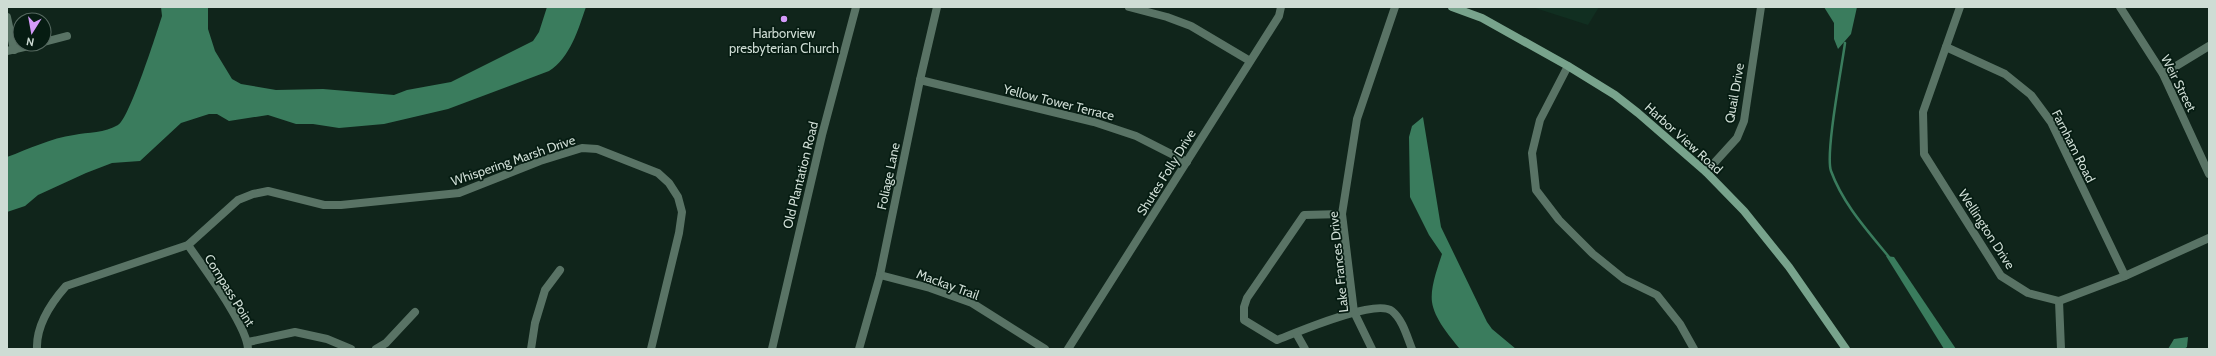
<svg xmlns="http://www.w3.org/2000/svg" width="2216" height="356" font-family="Cabin,sans-serif">
  <style>
    .built { fill: #112f21 }
    .water { fill: #3a7c5d }
    .lines { fill: none; stroke-linecap: round; stroke-linejoin: round }
    .stream { stroke: #3a7c5d; stroke-width: 2.5 }
    .street { stroke: #597365; stroke-width: 8 }
    .secondary { stroke: #78a38c; stroke-width: 8 }
    .poi-dot { fill: #d59bfa; stroke: #061c12; stroke-width: 1.5 }
    .labels { text-anchor: middle; dominant-baseline: central; stroke-width: 3.5; stroke-linejoin: round; paint-order: stroke }
    .poi-label { font-size: 13px; fill: #cedcd4; stroke: #061c12 }
    .street-label { font-size: 13px; fill: #cedcd4; stroke: #061c12 }
  </style>
  <rect width="100%" height="100%" fill="#10251b"/>
  <polygon class="built" points="1532,7 1599,7 1588,25"/>
  <g class="water">
    <path d="M 161,7 L 208,7 L 208,29 L 215,51 L 232,79 L 241,84 L 276,90 L 323,89 L 394,95 L 407,90 L 451,82 L 533,41 L 539,32 L 547,7 L 586,7 C 578,30 570,58 549,71 L 448,109 L 384,124 L 339,128 L 313,124 L 296,124 L 268,115 L 229,121 L 217,114 L 209,114 L 181,123 L 140,161 L 112,163 L 86,173 L 38,195 L 25,206 L 7,212 L 7,157 C 29,149 51,138 74,135 C 88,132 105,133 118,125 C 129,120 157,32 162,16 Z"/>
    <polygon points="1824,7 1857,7 1851,34 1838,49 1834,39 1834,23"/>
    <path d="M 1423,117 L 1441,227 L 1487,322 L 1492,329 L 1516,349 L 1460,349 C 1450,337 1434,318 1432,302 C 1430,287 1438,267 1442,254 L 1429,235 L 1410,197 L 1409,137 L 1412,126 Z"/>
    <polygon points="1886,256 1894,257 1956,349 1944,349"/>
    <polygon points="2188,337 2187,347 2184,349 2168,349 2174,339"/>
  </g>
  <g class="lines">
    <path class="stream" d="M 1845,43 C 1842,66 1825,154 1831,171 C 1843,204 1867,230 1889,257"/>
    <g class="street">
      <polyline points="1129,7 1167,17 1191,26 1250,61"/>
      <polyline points="1960,7 1923,112 1924,154 2001,276 2028,293 2059,301 2125,276 2209,238"/>
      <polyline points="2120,7 2163,74 2209,174"/>
      <polyline points="7,17 14,50"/>
      <polyline points="44,42 67,36"/>
      <polyline points="1946,47 2005,74 2031,95 2051,122 2125,276"/>
      <polyline points="7,51 37,44"/>
      <polyline points="1568,66 1540,120 1532,153 1536,190 1559,220 1593,254 1624,279 1657,295 1680,324 1694,349"/>
      <polyline points="2163,74 2209,46"/>
      <polyline points="920,80 1094,122 1136,136 1187,162"/>
      <polyline points="1706,172 1737,138 1744,121 1761,7"/>
      <path d="M 1342,214 L 1304,215 L 1247,298 L 1244,307 L 1244,320 L 1277,340 C 1298,332 1376,298 1392,311 C 1403,320 1407,337 1412,349"/>
      <path d="M 188,245 C 203,267 247,325 248,349"/>
      <polyline points="880,275 930,288 972,303 1045,349"/>
      <polyline points="2059,301 2061,349"/>
      <polyline points="1296,333 1305,349"/>
      <polyline points="248,342 295,332 327,339 351,349"/>
      <path d="M 37,349 C 36,326 51,303 66,286 L 188,245 L 238,200 L 253,194 L 268,191 L 324,205 L 341,205 L 459,193 L 540,161 L 582,148 L 597,149 L 658,173 L 669,183 L 678,197 L 682,212 L 679,233 L 651,349"/>
      <polyline points="376,349 386,343 415,312"/>
      <polyline points="531,349 535,323 545,290 560,270"/>
      <polyline points="772,349 822,135 856,7"/>
      <polyline points="859,349 880,275 920,80 937,7"/>
      <polyline points="1068,349 1279,16 1281,7"/>
      <polyline points="1372,349 1354,312 1342,214 1357,119 1395,7"/>
    </g>
    <polyline class="secondary" points="1452,7 1482,18 1568,66 1615,95 1638,113 1706,172 1744,211 1789,267 1846,349"/>
  </g>
  <circle class="poi-dot" cx="784" cy="19" r="4"/>
  <g class="labels">
    <g class="poi-label">
      <text x="784" y="33">Harborview<tspan x="784" dy="15">presbyterian Church</tspan></text>
    </g>
    <g class="street-label">
      <text transform="translate(2179 83) rotate(63)">Weir Street</text>
      <text transform="translate(1734 93) rotate(-80)">Quail Drive</text>
      <text transform="translate(1059 102) rotate(14)">Yellow Tower Terrace</text>
      <text transform="translate(1684 138) rotate(42)">Harbor View Road</text>
      <text transform="translate(2074 146) rotate(63)">Farnham Road</text>
      <text transform="translate(513 160) rotate(-19)">Whispering Marsh Drive</text>
      <text transform="translate(1166 172) rotate(-58)">Shutes Folly Drive</text>
      <text transform="translate(800 175) rotate(-76)">Old Plantation Road</text>
      <text transform="translate(888 176) rotate(-78)">Foliage Lane</text>
      <text transform="translate(1987 229) rotate(57)">Wellington Drive</text>
      <text transform="translate(1338 262) rotate(-96)">Lake Frances Drive</text>
      <text transform="translate(948 284) rotate(20)">Mackay Trail</text>
      <text transform="translate(230 290) rotate(58)">Compass Point</text>
    </g>
  </g>
  <rect width="2216" height="356" fill="none" stroke="#cedcd4" stroke-width="16"/>
  <g transform="translate(32 32) rotate(191)"><circle r="19" fill="#061c12" stroke="#566960"/>
  <path d="M0-3L7 15L0 10L-7 15Z" fill="#d59bfa"/>
  <text y="-6" font-size="11" font-weight="bold" text-anchor="middle" fill="#cedcd4">N</text>
  </g>
</svg>
